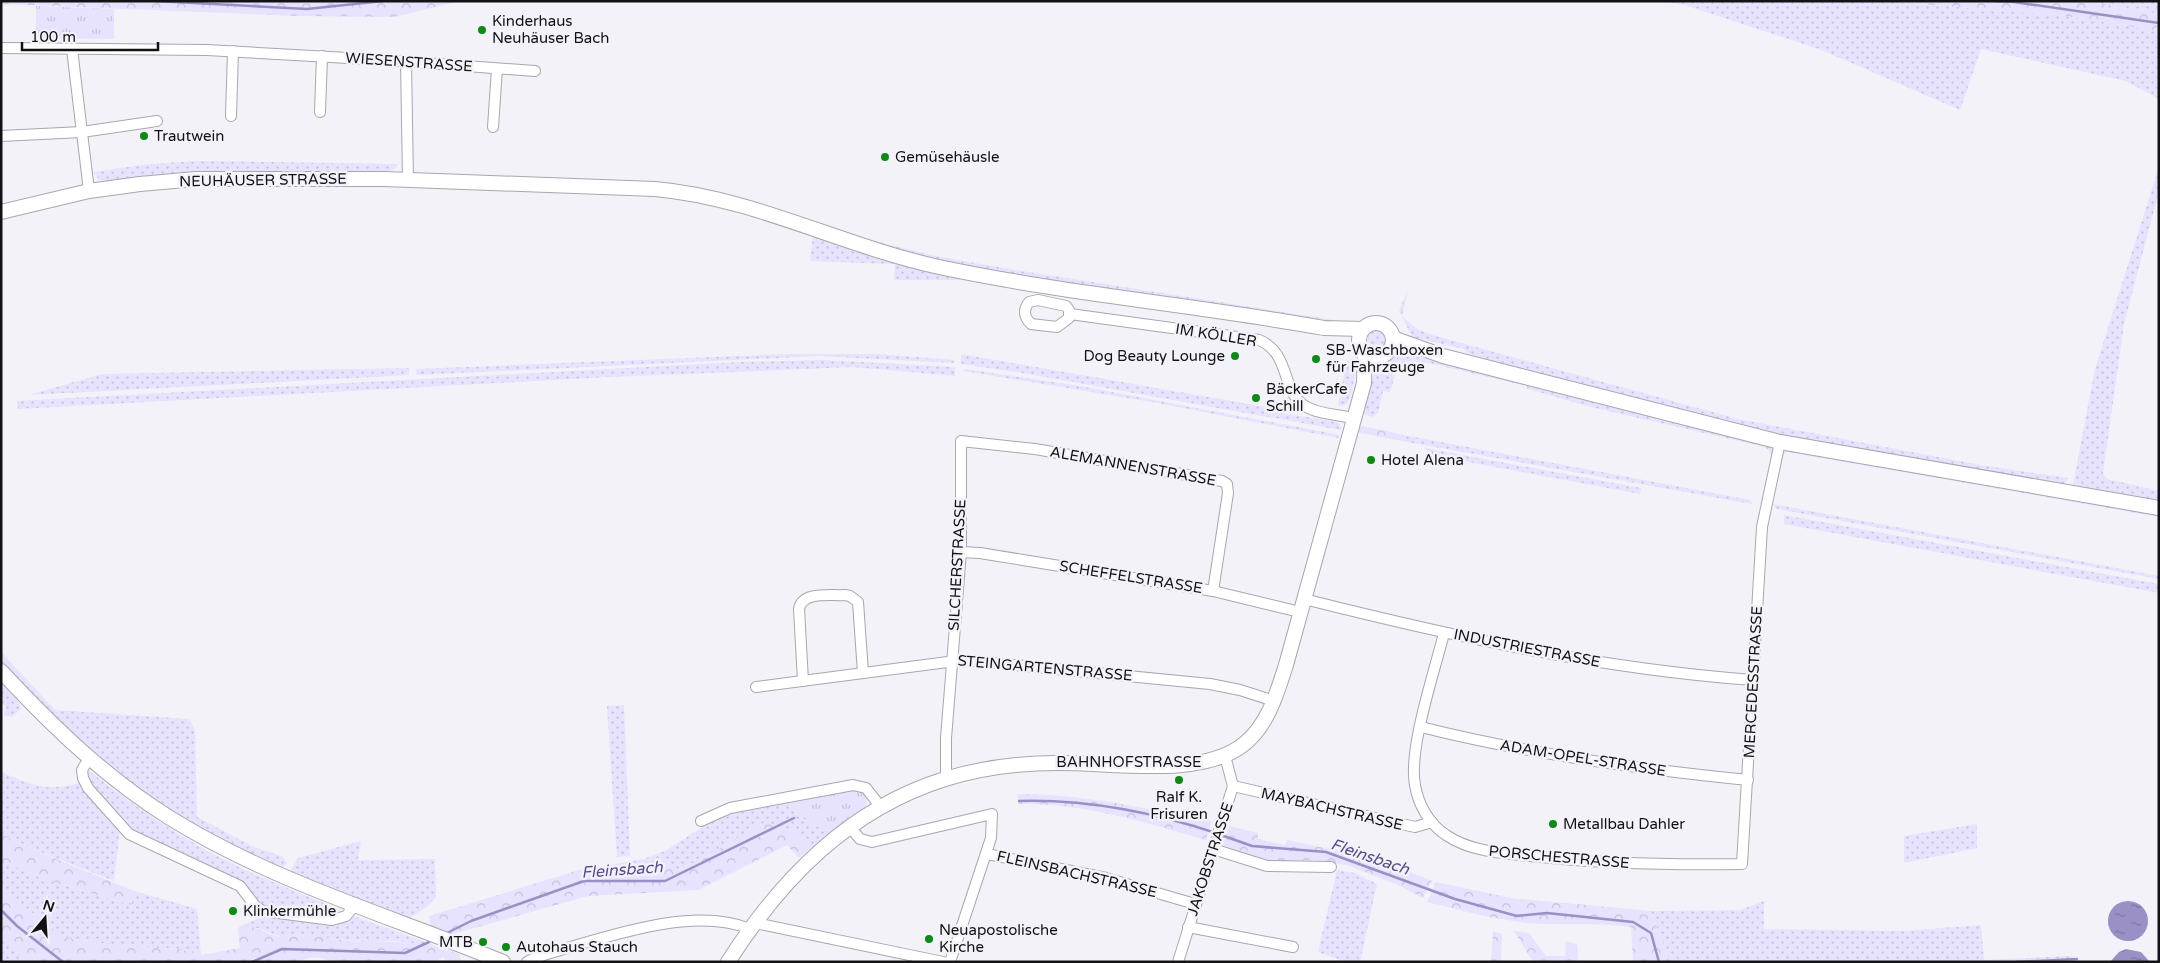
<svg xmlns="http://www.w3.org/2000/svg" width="2160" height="963" font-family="'Varela Round',sans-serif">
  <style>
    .grass { fill: url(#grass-dots) }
    .forest { fill: url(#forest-crowns) }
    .park { fill: url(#park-tufts) }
    .water { fill: url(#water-ripples) }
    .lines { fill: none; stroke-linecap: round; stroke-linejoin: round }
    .stream { stroke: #9a90c6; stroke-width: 2.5 }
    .street-casing { stroke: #a8a7ad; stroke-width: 12 }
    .secondary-casing { stroke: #a8a7ad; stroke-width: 16 }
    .street { stroke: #fff; stroke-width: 10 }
    .secondary { stroke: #fff; stroke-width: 14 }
    .poi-dot { fill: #0d8a13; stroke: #f3f2f9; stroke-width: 2 }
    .labels { text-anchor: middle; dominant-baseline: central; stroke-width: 5; stroke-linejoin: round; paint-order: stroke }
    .poi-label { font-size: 15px; fill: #121214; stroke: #f3f2f9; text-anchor: start }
    .street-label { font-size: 15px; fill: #121214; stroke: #f3f2f9 }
    .water-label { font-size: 16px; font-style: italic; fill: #59488c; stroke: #f3f2f9 }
  </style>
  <defs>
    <pattern id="grass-dots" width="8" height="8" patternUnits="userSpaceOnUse" patternTransform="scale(1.25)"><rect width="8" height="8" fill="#e7e2fe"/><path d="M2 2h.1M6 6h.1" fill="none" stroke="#c5c1d9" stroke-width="1.8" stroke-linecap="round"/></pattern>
    <pattern id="forest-crowns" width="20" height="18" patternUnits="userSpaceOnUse" patternTransform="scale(1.25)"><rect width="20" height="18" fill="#e7e2fe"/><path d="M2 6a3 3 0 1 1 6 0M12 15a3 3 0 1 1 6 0" fill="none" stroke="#c5c1d9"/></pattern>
    <pattern id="park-tufts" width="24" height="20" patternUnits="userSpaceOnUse" patternTransform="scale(1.25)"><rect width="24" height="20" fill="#e7e2fe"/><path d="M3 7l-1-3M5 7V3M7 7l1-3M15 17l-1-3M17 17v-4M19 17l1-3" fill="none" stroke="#c5c1d9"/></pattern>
    <pattern id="water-ripples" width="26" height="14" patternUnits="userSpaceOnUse" patternTransform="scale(1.25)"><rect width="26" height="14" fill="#9a90c6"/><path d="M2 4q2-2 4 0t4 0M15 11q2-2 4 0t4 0" fill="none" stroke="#7c74a0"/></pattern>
  </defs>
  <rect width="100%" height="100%" fill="#f3f2f9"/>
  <g class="grass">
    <polygon points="1664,1 1886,1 2067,16 2159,31 2159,99 2126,81 1981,49 1960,110 1819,49 1684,5"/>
    <polygon points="2085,1 2159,1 2159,14"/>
    <polygon points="199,161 398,164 395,169 388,171 274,173 108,182 99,180 94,172 149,164"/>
    <polygon points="2159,167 2159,191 2124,324 2103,473 2107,479 2159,491 2159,502 2086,490 2073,485 2095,369"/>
    <polygon points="759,214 961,274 961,280 894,280 895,264 810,261 813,236"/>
    <polygon points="879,242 935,256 1009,269 1346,322 1307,319 1019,275 952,263 883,247"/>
    <polygon points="1408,291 1402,316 1417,329 1432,335 1738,419 1980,465 2068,478 2065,484 2061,486 1787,437 1513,368 1467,353 1464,349 1412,337 1399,310"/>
    <circle cx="1377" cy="339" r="9"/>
    <polygon points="791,354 878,354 955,360 954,363 819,356 417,375 416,369"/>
    <polygon points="961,354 1271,408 1275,412 1337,422 1340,424 1341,430 1017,372 961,364"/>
    <path d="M 1404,355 L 1425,358 L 1525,381 L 1777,448 L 1772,461 L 1770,452 L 1765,447 L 1591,407 L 1528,389 L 1526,386 L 1425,362 L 1421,370 L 1407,365 L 1398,365 L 1390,392 L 1383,391 L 1378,413 L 1372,417 L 1363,414 L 1362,410 C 1371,384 1372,358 1404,355 Z"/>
    <polygon points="824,360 955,367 955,376 853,367 608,377 18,409 17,401 739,362"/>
    <polygon points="1347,360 1358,362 1350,399 1345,405 1338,406"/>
    <polygon points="409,368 409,375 29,395 102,374"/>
    <polygon points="965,369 1080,386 1340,435 1338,438 1152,402 964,371"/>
    <polygon points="1404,435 1750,500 1752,504 1402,441"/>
    <polygon points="1425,448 1641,488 1640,494 1432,455"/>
    <polygon points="1785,449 2159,511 2159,517 1788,452 1782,454"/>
    <polygon points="1772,504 2159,576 2159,579 1777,509"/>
    <polygon points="1784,515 2159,584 2159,593 1784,524"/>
    <path d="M 1,652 L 55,710 L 189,719 L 195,730 L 197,817 L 256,848 L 282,856 L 287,863 L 281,869 C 231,844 180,820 134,787 C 86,751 42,707 1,662 Z"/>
    <polygon points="1,682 18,701 21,709 12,717 4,715 6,707 1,702"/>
    <polygon points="624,705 630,856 617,857 607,706"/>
    <path d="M 87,769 C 120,795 154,819 190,841 C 237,869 289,889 339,909 L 338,913 L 333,914 L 268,908 L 260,905 L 244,885 L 131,831 L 96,796 L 85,776 Z"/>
    <path d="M 1,772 C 32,785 49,793 82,782 L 89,797 L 120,830 L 114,881 L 13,841 L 1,833 Z"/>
    <path d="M 857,788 C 865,790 869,799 866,807 L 810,849 L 793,830 L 764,823 L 681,870 L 644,859 L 665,851 L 726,812 Z"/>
    <polygon points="1977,824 1977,848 1904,863 1904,836"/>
    <polygon points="361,841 358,860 435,859 436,897 428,906 408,919 293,875 291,870 298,858"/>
    <polygon points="1,860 43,879 131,905 134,891 197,909 201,955 179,949 118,946 63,937 1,888"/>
    <polygon points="1337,870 1355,873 1377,884 1360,962 1346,962 1318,952"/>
    <polygon points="1764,901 1764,929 1904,931 1981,925 1984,960 2070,956 2082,962 1670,962 1651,911 1740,910"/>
    <polygon points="266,915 356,917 437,946 395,941 364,942 303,935 281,937 258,928 238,929 240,926"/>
    <polygon points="1,934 5,937 27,962 1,962"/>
  </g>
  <g class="forest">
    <polygon points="1,1 460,1 394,17 298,16 1,4"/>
    <polygon points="1886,1 2085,1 2159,14 2159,31 2067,16"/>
    <polygon points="1363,426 1404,435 1402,441 1360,433 1358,431 1359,427"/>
    <path d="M 1017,794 C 1084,794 1147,809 1212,821 L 1206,840 C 1144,822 1084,803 1019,804 Z"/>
    <polygon points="764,823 793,830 810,849 799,858 787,845 698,890 588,896 453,934 431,927 429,916 579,870 644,859 681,870"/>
    <polygon points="1229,826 1258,833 1258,839 1285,845 1287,840 1378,859 1432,881 1423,898 1396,884 1346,865 1315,860 1265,862 1223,845"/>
    <polygon points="1,833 13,841 134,891 131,905 43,879 1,860"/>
    <path d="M 1436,882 L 1511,898 L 1651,911 L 1670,962 L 1633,962 L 1631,927 C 1597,922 1564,926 1530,923 C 1495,920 1461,910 1427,902 Z"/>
    <path d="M 1,888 L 63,937 L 118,946 L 179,949 L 201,955 L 240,948 L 238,929 C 254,921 267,936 282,937 C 289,937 297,935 305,935 C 325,936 345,942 365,942 C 400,942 426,941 459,954 L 462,962 L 448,962 L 443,957 L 437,961 L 330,962 C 317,953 307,960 292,962 L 27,962 L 1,934 Z"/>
    <polygon points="1493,931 1502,934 1501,962 1491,962"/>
    <polygon points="1514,931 1529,933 1546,956 1565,956 1566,941 1577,944 1578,962 1533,962"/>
  </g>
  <g class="park">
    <polygon points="36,6 114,9 114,39 36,38"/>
    <polygon points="858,791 863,794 866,801 864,805 829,831 808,823 789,802"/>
  </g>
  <g class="water">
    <circle cx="2128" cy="921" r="20"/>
    <polygon points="2126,949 2141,952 2150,962 2110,962 2119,952"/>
  </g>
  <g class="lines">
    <g class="stream">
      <polyline points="155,1 307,9 383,1"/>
      <polyline points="1995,1 2014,2 2159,23"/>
      <path d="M 1019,801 C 1086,799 1152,812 1216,833"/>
      <polyline points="1221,835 1252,846 1326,852 1455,899 1517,916 1547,913 1633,922 1651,933 1659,962"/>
      <polyline points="1,910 17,926 63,962"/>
      <polyline points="447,933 471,921 584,881 665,881 794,818"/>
      <polyline points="252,962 282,949 405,953 429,942"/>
      <polyline points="2016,962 2077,959"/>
    </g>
    <defs>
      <g id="street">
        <polyline points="1,48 207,50 384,60 535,71"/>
        <polyline points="72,49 89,191"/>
        <polyline points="406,61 408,180"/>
        <polyline points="320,112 322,56"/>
        <polyline points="231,116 233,51"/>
        <polyline points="493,127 497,69"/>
        <polyline points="1,136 82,132 157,121"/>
        <path d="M 1038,300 L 1066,306 L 1069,310 L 1069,318 L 1057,327 L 1031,324 C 1024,317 1023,310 1029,302 Z"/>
        <path d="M 1070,314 L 1259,340 C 1291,353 1281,392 1305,406 C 1319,415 1339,414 1355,419"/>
        <polyline points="961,552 980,553 1213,591 1300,612"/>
        <path d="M 1304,599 C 1451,636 1601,669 1753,680"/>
        <path d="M 1444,633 C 1435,670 1408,749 1415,785 C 1418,804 1429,824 1446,835 C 1472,853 1510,854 1541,857 C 1608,864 1675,865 1742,864 L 1762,527 L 1780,442"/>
        <path d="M 803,681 L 799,609 C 802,591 830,596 845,595 L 850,596 L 858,602 L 863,673"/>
        <polyline points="756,687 963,660 1210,684 1240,690 1274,701"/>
        <path d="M 1421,727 C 1528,754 1637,769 1748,780"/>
        <polyline points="89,758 82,770 83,778 88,788 129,834 240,886 256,907 263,911 332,920 346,916 355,905"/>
        <polyline points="946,779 946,738 961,552 961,441 1035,449 1222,481 1227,484 1228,493 1213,591"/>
        <polyline points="1233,786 1415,827 1432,822"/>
        <polyline points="701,821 730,808 853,785 866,788 880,806"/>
        <polyline points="849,826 860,839 872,842 992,814 991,838 950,962"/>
        <polyline points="1213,849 1267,866 1331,867"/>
        <polyline points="987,854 1106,878 1195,904"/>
        <polyline points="755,923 943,962"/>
        <polyline points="1188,927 1293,947"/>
        <path d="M 527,962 C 541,954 559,951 574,946 C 626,931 698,908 750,929"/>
        <polyline points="1178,962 1233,786 1225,756"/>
      </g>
      <g id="secondary">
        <path d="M 1,212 L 89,191 L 140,184 L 196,179 L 384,179 L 655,189 C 755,198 842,246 939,267 C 1066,294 1196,305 1324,328 L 1363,329"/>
        <circle cx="1376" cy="340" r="17"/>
        <polyline points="1393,338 1443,356 1780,442 2159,508"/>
        <path d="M 1,671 C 52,726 106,778 170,818 C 273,882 391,916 503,962"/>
        <path d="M 728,962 C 781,879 849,809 945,779 C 981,768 1019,763 1057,763 C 1110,762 1201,779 1244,744 C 1268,725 1277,693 1286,665 L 1364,383 L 1365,352"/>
      </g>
    </defs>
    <use href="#street" class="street-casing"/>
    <use href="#secondary" class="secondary-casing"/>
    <use href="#street" class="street"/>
    <use href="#secondary" class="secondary"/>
  </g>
  <g class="poi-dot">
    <circle cx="482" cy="30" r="5"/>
    <circle cx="144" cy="136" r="5"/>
    <circle cx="885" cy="157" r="5"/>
    <circle cx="1235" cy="356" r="5"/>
    <circle cx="1316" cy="359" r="5"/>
    <circle cx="1256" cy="398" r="5"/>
    <circle cx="1371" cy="460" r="5"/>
    <circle cx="1179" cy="780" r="5"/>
    <circle cx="1553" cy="824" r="5"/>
    <circle cx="233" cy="911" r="5"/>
    <circle cx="929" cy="939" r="5"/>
    <circle cx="483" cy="942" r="5"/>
    <circle cx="506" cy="947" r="5"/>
  </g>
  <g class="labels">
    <g class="poi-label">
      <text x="492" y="21">Kinderhaus<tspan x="492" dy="17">Neuhäuser Bach</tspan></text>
      <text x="154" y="136">Trautwein</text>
      <text x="895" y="157">Gemüsehäusle</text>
      <text x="1326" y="350">SB-Waschboxen<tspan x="1326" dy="17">für Fahrzeuge</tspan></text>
      <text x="1225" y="356" text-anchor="end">Dog Beauty Lounge</text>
      <text x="1266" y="389">BäckerCafe<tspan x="1266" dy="17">Schill</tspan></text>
      <text x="1381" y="460">Hotel Alena</text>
      <text x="1179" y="797" text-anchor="middle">Ralf K.<tspan x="1179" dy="17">Frisuren</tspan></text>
      <text x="1563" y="824">Metallbau Dahler</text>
      <text x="243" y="911">Klinkermühle</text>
      <text x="939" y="930">Neuapostolische<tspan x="939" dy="17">Kirche</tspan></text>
      <text x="473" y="942" text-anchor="end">MTB</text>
      <text x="516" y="947">Autohaus Stauch</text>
    </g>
    <g class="street-label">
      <text transform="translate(409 62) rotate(4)">WIESENSTRASSE</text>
      <text transform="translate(263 180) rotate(-1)">NEUHÄUSER STRASSE</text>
      <text transform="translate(1216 335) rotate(9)">IM KÖLLER</text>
      <text transform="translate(1133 466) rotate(10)">ALEMANNENSTRASSE</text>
      <text transform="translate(957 565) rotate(-87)">SILCHERSTRASSE</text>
      <text transform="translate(1131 577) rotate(9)">SCHEFFELSTRASSE</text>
      <text transform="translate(1527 648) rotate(11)">INDUSTRIESTRASSE</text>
      <text transform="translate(1045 668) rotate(5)">STEINGARTENSTRASSE</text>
      <text transform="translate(1753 682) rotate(-87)">MERCEDESSTRASSE</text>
      <text transform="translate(1583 758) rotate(9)">ADAM-OPEL-STRASSE</text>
      <text x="1129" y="762">BAHNHOFSTRASSE</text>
      <text transform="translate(1332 809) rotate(13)">MAYBACHSTRASSE</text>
      <text transform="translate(1559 857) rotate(5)">PORSCHESTRASSE</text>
      <text transform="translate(1210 859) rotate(-72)">JAKOBSTRASSE</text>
      <text transform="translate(1077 874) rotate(13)">FLEINSBACHSTRASSE</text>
    </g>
    <g class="water-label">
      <text transform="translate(1370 857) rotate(19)">Fleinsbach</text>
      <text transform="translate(622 870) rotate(-4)">Fleinsbach</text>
    </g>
  </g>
  <rect width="2160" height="963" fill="none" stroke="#121214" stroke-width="5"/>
  <g transform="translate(45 918) rotate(18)" stroke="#f3f2f9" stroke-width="4" paint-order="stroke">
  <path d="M0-4L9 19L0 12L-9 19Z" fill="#121214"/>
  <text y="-8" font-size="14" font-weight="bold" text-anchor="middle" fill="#121214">N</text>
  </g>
  <path d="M22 42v8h136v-8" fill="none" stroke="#121214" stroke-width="2.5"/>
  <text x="30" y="42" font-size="15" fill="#121214" stroke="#f3f2f9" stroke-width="4" paint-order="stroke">100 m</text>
</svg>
